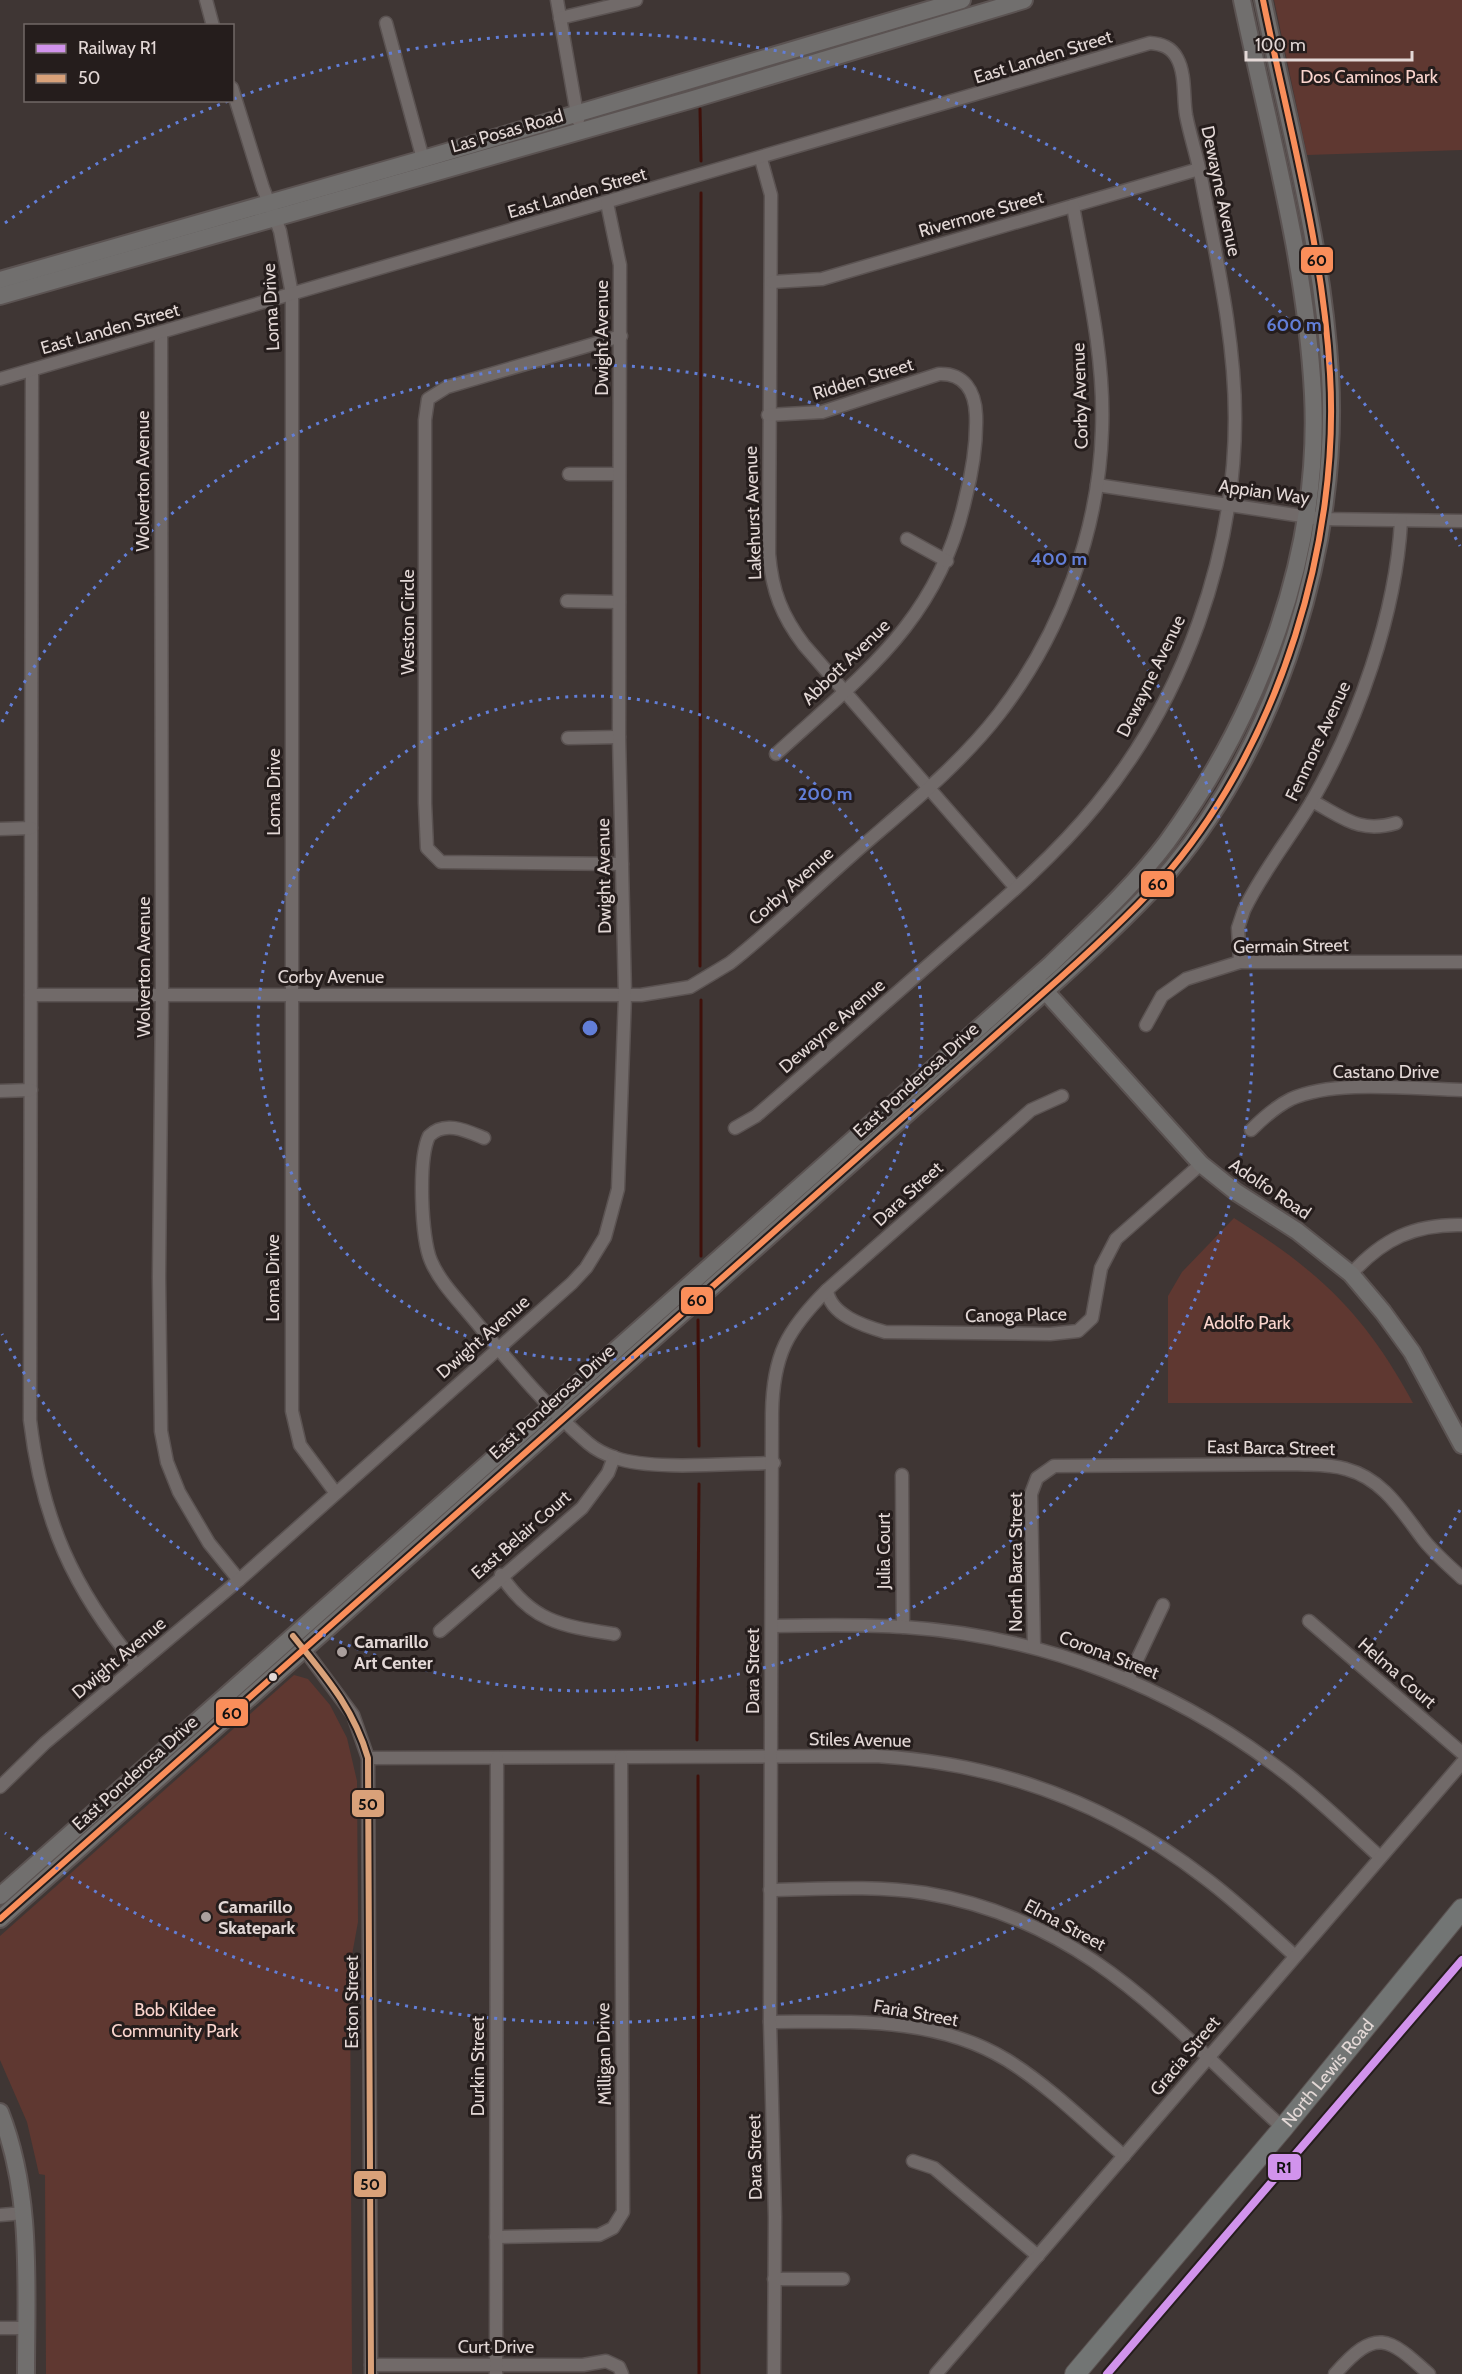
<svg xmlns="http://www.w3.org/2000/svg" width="1462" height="2374" font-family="Cabin,sans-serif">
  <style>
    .green { fill: #5f3831 }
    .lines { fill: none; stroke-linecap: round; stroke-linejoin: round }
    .stream { stroke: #3f100a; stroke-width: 3 }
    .minor-casing { stroke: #5b5352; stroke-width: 15 }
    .secondary-casing { stroke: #5b5352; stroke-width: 20 }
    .primary-casing { stroke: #5b5352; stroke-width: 22 }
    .minor { stroke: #716a69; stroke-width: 12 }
    .secondary { stroke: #716f6e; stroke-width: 16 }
    .primary { stroke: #727574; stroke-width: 20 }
    .bus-1-casing { stroke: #251d1c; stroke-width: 10 }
    .bus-2-casing { stroke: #251d1c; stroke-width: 10 }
    .bus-1 { stroke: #d9a179; stroke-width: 6 }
    .bus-2 { stroke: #fa8e5a; stroke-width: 6 }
    .rail-1-casing { stroke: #251d1c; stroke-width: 12 }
    .rail-1 { stroke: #d193ec; stroke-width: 8 }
    .ring { fill: none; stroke: #627ed7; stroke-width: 3; stroke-dasharray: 3 6 }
    .poi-dot { fill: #aa9f9d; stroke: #251d1c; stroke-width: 2 }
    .bus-dot { fill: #e3d8d6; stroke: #251d1c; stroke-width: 2 }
    .labels { text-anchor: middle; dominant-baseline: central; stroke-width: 6; stroke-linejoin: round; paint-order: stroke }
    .street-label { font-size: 18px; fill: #e3d8d6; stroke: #251d1c }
    .park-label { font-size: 18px; fill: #fbd5ce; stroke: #251d1c }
    .poi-label { font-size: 18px; font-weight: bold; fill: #e3d8d6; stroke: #251d1c; text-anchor: start }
    .centre { fill: #627ed7; stroke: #251d1c; stroke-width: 3 }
    .ring-label { font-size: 18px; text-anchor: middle; font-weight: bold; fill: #627ed7; stroke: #251d1c; stroke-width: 6; stroke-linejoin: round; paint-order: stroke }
    .line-badge { stroke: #251d1c; stroke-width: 2 }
    .pale-badge-label { font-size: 16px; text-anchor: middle; font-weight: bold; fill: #111 }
  </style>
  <rect width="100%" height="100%" fill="#3f3634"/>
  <g class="green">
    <polygon points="1274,0 1462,0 1462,150 1307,155"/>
    <path d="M 1234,1218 C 1320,1272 1364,1313 1413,1403 L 1168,1403 L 1168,1296 L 1182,1272 Z"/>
    <polygon points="294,1675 308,1679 330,1705 347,1738 357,1781 358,1922 350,1966 352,2374 46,2374 45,2175 39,2174 27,2122 0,2060 0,1936"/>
  </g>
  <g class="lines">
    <g class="stream">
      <polyline points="700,109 701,161"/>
      <polyline points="700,966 701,193"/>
      <polyline points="701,1256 701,1000"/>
      <polyline points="698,1320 699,1446"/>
      <polyline points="697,1740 699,1484"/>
      <polyline points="698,1776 699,2374"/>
    </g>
    <defs>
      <g id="minor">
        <polyline points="206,0 213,26"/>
        <polyline points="557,0 578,120"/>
        <polyline points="560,18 636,0"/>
        <polyline points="386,23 423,159"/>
        <polyline points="232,88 263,188 280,231 292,294 292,1411 300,1445 335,1492"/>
        <path d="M 761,159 L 771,195 L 769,554 C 772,591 782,616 804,645 L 1016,888"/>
        <polyline points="772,282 822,279 1199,169"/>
        <polyline points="161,333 162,995 159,1277 161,1431 167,1462 179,1492 209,1543 239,1580"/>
        <polyline points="621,336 447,387 428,399 425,420 425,803 427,848 441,862 622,864"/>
        <path d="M 32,370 L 30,1420 C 42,1520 73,1589 137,1666"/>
        <path d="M 0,379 L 1150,43 C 1162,44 1171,47 1177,58 C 1186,74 1183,97 1186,115 C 1190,136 1197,156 1201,177 C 1216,257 1235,337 1235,418 C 1235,555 1184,698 1097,804 C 1054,857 1001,902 949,947 C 885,1003 821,1060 756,1116 L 735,1128"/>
        <path d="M 768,415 L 822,412 L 939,374 C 964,373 975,391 976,415 C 977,443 972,473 965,500 C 938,621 862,675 776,754"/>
        <polyline points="569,474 618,474"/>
        <polyline points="1097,485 1322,519 1462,521"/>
        <polyline points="907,539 947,561"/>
        <polyline points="567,601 619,602"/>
        <polyline points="568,738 619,737"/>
        <path d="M 1312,801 C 1343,817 1359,834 1396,823"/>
        <polyline points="0,829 31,828"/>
        <path d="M 1240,962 L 1238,928 L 1244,910 C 1262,872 1290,838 1312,801 C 1358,721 1396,614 1401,521"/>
        <path d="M 31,995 L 641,995 L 690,987 L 730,963 C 772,930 811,891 852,855 C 902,811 957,768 999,714 C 1061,634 1099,531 1102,430 C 1105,355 1086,279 1073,206"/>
        <polyline points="1146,1025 1162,996 1186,979 1240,962 1462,962"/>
        <polyline points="0,1091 31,1090"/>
        <path d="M 1251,1130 C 1263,1118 1275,1107 1291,1099 C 1335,1079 1413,1089 1462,1090"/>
        <path d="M 484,1138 C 467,1131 445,1120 429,1136 C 418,1159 421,1238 431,1261 C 440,1282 457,1299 471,1316 C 507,1359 545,1406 588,1443 C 595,1449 607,1455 616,1458 C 653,1471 733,1463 774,1463"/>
        <path d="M 1351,1274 C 1383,1239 1414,1224 1462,1225"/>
        <path d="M 827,1290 C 830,1315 864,1326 885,1332 L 1050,1334 L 1078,1331 L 1092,1318 L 1101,1268 L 1116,1239 L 1201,1164"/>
        <polyline points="902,1475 903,1627"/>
        <path d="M 501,1575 C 532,1622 562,1626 614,1634"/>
        <polyline points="1309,1621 1462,1753"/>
        <path d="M 772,1626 C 815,1625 860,1624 904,1627 C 1042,1636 1172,1686 1281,1770 C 1316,1796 1348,1828 1380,1857"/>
        <polyline points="440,1631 582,1508 608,1473 614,1457"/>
        <path d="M 1034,1647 L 1031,1494 L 1037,1478 L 1054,1466 L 1296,1464 C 1313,1465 1330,1464 1346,1469 C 1383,1479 1401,1510 1423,1539 C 1434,1553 1448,1565 1462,1578"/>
        <polyline points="304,1649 353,1715 368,1758 371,2374"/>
        <polyline points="1128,1679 1163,1605"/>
        <path d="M 368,1758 L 876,1756 C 998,1763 1108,1803 1205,1878 C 1237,1902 1266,1930 1295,1956"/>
        <polyline points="0,1787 45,1743 239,1580 572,1283 586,1268 605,1237 618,1189 625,995 619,737 620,265 607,203"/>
        <path d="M 770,1890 C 821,1889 874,1885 925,1893 C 1087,1920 1169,2024 1283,2128"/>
        <path d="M 770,2022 C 851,2022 935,2016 1007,2060 C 1050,2087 1086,2123 1124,2156"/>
        <polyline points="913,2161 934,2168 1038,2256"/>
        <polyline points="0,2215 24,2213"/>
        <polyline points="496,2237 599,2235 613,2228 623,2212 621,1758"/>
        <polyline points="774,2279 843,2279"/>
        <polyline points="0,2328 26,2328"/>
        <polyline points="371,2365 583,2365 606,2361 619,2367 622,2374"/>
        <polyline points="496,2374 497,1758"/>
        <path d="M 774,2374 L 775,2217 L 770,2022 L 772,1413 C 773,1355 787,1330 827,1290 L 1031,1110 L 1062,1096"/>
        <polyline points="936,2374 1462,1763"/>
        <path d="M 1335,2374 C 1376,2327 1388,2337 1429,2374"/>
      </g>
      <g id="secondary">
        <polyline points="0,280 423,159 962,0"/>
        <polyline points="0,296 690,100 1024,0"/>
        <polyline points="1038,983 1201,1164 1236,1192 1297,1231 1351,1274 1383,1312 1412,1352 1462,1445"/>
        <path d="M 0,1896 L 1051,964 C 1091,925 1133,887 1167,842 C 1260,714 1321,554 1313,394 C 1306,261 1269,130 1242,0"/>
        <path d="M 0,1919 L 1060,978 C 1099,943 1137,908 1171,869 C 1280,739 1340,542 1330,374 C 1323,248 1288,123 1263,0"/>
        <path d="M 0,2112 C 33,2195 26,2286 26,2374"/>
      </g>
      <g id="primary">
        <path id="s1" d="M 1075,2374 L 1283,2128 L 1462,1909"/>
      </g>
    </defs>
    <use href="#minor" class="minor-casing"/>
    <use href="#secondary" class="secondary-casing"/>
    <use href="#primary" class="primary-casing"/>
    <use href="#minor" class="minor"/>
    <use href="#secondary" class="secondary"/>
    <use href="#primary" class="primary"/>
    <defs>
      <path id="bus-1" d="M 293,1636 C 325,1676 353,1707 368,1758 L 371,2374"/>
      <path id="bus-2" d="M 0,1919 L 1060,978 C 1099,943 1137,908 1171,869 C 1280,739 1340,542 1330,374 C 1323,248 1288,123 1263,0"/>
    </defs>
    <use href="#bus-1" class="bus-1-casing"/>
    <use href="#bus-2" class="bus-2-casing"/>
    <use href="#bus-1" class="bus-1"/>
    <use href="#bus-2" class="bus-2"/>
    <defs>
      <polyline id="rail-1" points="1107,2374 1462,1960"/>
    </defs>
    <use href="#rail-1" class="rail-1-casing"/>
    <use href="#rail-1" class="rail-1"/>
  </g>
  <g class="ring">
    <circle cx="590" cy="1028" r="332"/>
    <path d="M2 722A663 663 0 1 1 2 1334"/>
    <path d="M1460 1510A995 995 0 0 1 5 1833M5 223A995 995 0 0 1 1460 546"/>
  </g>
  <g class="poi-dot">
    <circle cx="342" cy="1652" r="6"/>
    <circle cx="206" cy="1917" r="6"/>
  </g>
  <circle class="bus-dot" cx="273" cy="1677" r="5"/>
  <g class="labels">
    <g class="street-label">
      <text transform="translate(1043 57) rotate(-17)">East Landen Street</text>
      <text transform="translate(507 131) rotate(-16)">Las Posas Road</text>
      <text transform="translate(1221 191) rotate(78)">Dewayne Avenue</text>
      <text transform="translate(577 193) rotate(-16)">East Landen Street</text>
      <text transform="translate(981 214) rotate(-16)">Rivermore Street</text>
      <text transform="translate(271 307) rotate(-93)">Loma Drive</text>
      <text transform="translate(110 329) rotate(-16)">East Landen Street</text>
      <text transform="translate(602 338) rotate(-90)">Dwight Avenue</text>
      <text transform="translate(863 379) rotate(-17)">Ridden Street</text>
      <text transform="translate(1080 396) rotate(-92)">Corby Avenue</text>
      <text transform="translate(143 481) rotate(-90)">Wolverton Avenue</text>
      <text transform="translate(1264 492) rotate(8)">Appian Way</text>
      <text transform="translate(753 513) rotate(-92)">Lakehurst Avenue</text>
      <text transform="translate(408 622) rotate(-90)">Weston Circle</text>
      <text transform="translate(846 662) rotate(-44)">Abbott Avenue</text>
      <text transform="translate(1151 676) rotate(-64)">Dewayne Avenue</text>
      <text transform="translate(1318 741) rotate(-65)">Fenmore Avenue</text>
      <text transform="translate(274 792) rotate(-90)">Loma Drive</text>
      <text transform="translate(604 876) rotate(-91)">Dwight Avenue</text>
      <text transform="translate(791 886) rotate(-42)">Corby Avenue</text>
      <text transform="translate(1291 946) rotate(-1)">Germain Street</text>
      <text transform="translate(144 967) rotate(-90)">Wolverton Avenue</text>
      <text x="331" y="977">Corby Avenue</text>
      <text transform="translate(832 1026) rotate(-41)">Dewayne Avenue</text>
      <text x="1386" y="1072">Castano Drive</text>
      <text transform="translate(916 1080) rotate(-42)">East Ponderosa Drive</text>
      <text transform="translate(1270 1189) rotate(34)">Adolfo Road</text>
      <text transform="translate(908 1194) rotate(-42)">Dara Street</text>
      <text transform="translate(273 1278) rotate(-90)">Loma Drive</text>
      <text transform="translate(1016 1315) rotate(-1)">Canoga Place</text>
      <text transform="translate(483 1337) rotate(-41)">Dwight Avenue</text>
      <text transform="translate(552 1402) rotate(-42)">East Ponderosa Drive</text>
      <text transform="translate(1271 1448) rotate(1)">East Barca Street</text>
      <text transform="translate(521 1535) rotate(-41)">East Belair Court</text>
      <text transform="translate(884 1551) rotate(-90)">Julia Court</text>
      <text transform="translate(1016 1562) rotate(-90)">North Barca Street</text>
      <text transform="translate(1109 1655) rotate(21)">Corona Street</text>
      <text transform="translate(119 1658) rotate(-40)">Dwight Avenue</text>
      <text transform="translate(753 1671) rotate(-90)">Dara Street</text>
      <text transform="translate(1397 1673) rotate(41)">Helma Court</text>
      <text transform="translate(860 1740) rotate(1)">Stiles Avenue</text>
      <text transform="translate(135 1773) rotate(-42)">East Ponderosa Drive</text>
      <text transform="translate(1065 1925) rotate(28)">Elma Street</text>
      <text transform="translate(352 2002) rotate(-90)">Eston Street</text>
      <text transform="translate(916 2013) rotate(10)">Faria Street</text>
      <text transform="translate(604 2054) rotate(-91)">Milligan Drive</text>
      <text transform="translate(1185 2056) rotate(-50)">Gracia Street</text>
      <text transform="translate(478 2066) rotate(-90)">Durkin Street</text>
      <text stroke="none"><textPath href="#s1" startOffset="393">North Lewis Road</textPath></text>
      <text transform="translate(755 2157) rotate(-91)">Dara Street</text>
      <text x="496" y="2347">Curt Drive</text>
    </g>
    <g class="park-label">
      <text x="1369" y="77">Dos Caminos Park</text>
      <text x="1247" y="1323">Adolfo Park</text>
      <text x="175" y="2010">Bob Kildee<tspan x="175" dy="21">Community Park</tspan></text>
    </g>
    <g class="poi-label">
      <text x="354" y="1642">Camarillo<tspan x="354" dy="21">Art Center</tspan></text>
      <text x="218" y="1907">Camarillo<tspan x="218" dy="21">Skatepark</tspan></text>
    </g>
  </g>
  <circle cx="590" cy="1028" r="9" class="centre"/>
  <g class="ring-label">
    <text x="1294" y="331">600 m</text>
    <text x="1059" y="565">400 m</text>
    <text x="825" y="800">200 m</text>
  </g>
  <g class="line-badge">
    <rect x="1300" y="246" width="34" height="28" rx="6" fill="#fa8e5a"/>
    <rect x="1140" y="870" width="35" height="28" rx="6" fill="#fa8e5a"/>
    <rect x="680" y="1286" width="34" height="29" rx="6" fill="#fa8e5a"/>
    <rect x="215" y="1698" width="34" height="29" rx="6" fill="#fa8e5a"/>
    <rect x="351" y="1789" width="34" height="29" rx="6" fill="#d9a179"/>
    <rect x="1267" y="2153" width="35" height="28" rx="6" fill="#d193ec"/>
    <rect x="353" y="2170" width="34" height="28" rx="6" fill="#d9a179"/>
  </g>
  <g class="pale-badge-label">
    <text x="1317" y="266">60</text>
    <text x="1158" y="890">60</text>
    <text x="697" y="1306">60</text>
    <text x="232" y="1719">60</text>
    <text x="368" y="1810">50</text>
    <text x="1284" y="2173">R1</text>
    <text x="370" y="2190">50</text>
  </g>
  <rect x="24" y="24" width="210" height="78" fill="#251d1c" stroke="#716866" stroke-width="1.5"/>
  <rect x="36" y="44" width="30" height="9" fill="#d193ec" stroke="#716866" stroke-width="1.5"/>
  <text x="78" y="54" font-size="18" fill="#e3d8d6">Railway R1</text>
  <rect x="36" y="74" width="30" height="9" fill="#d9a179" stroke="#716866" stroke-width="1.5"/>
  <text x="78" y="84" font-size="18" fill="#e3d8d6">50</text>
  <path d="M1246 51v9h166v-9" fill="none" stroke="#e3d8d6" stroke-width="3"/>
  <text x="1255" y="51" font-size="18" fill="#e3d8d6" stroke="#251d1c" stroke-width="4.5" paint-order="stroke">100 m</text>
</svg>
